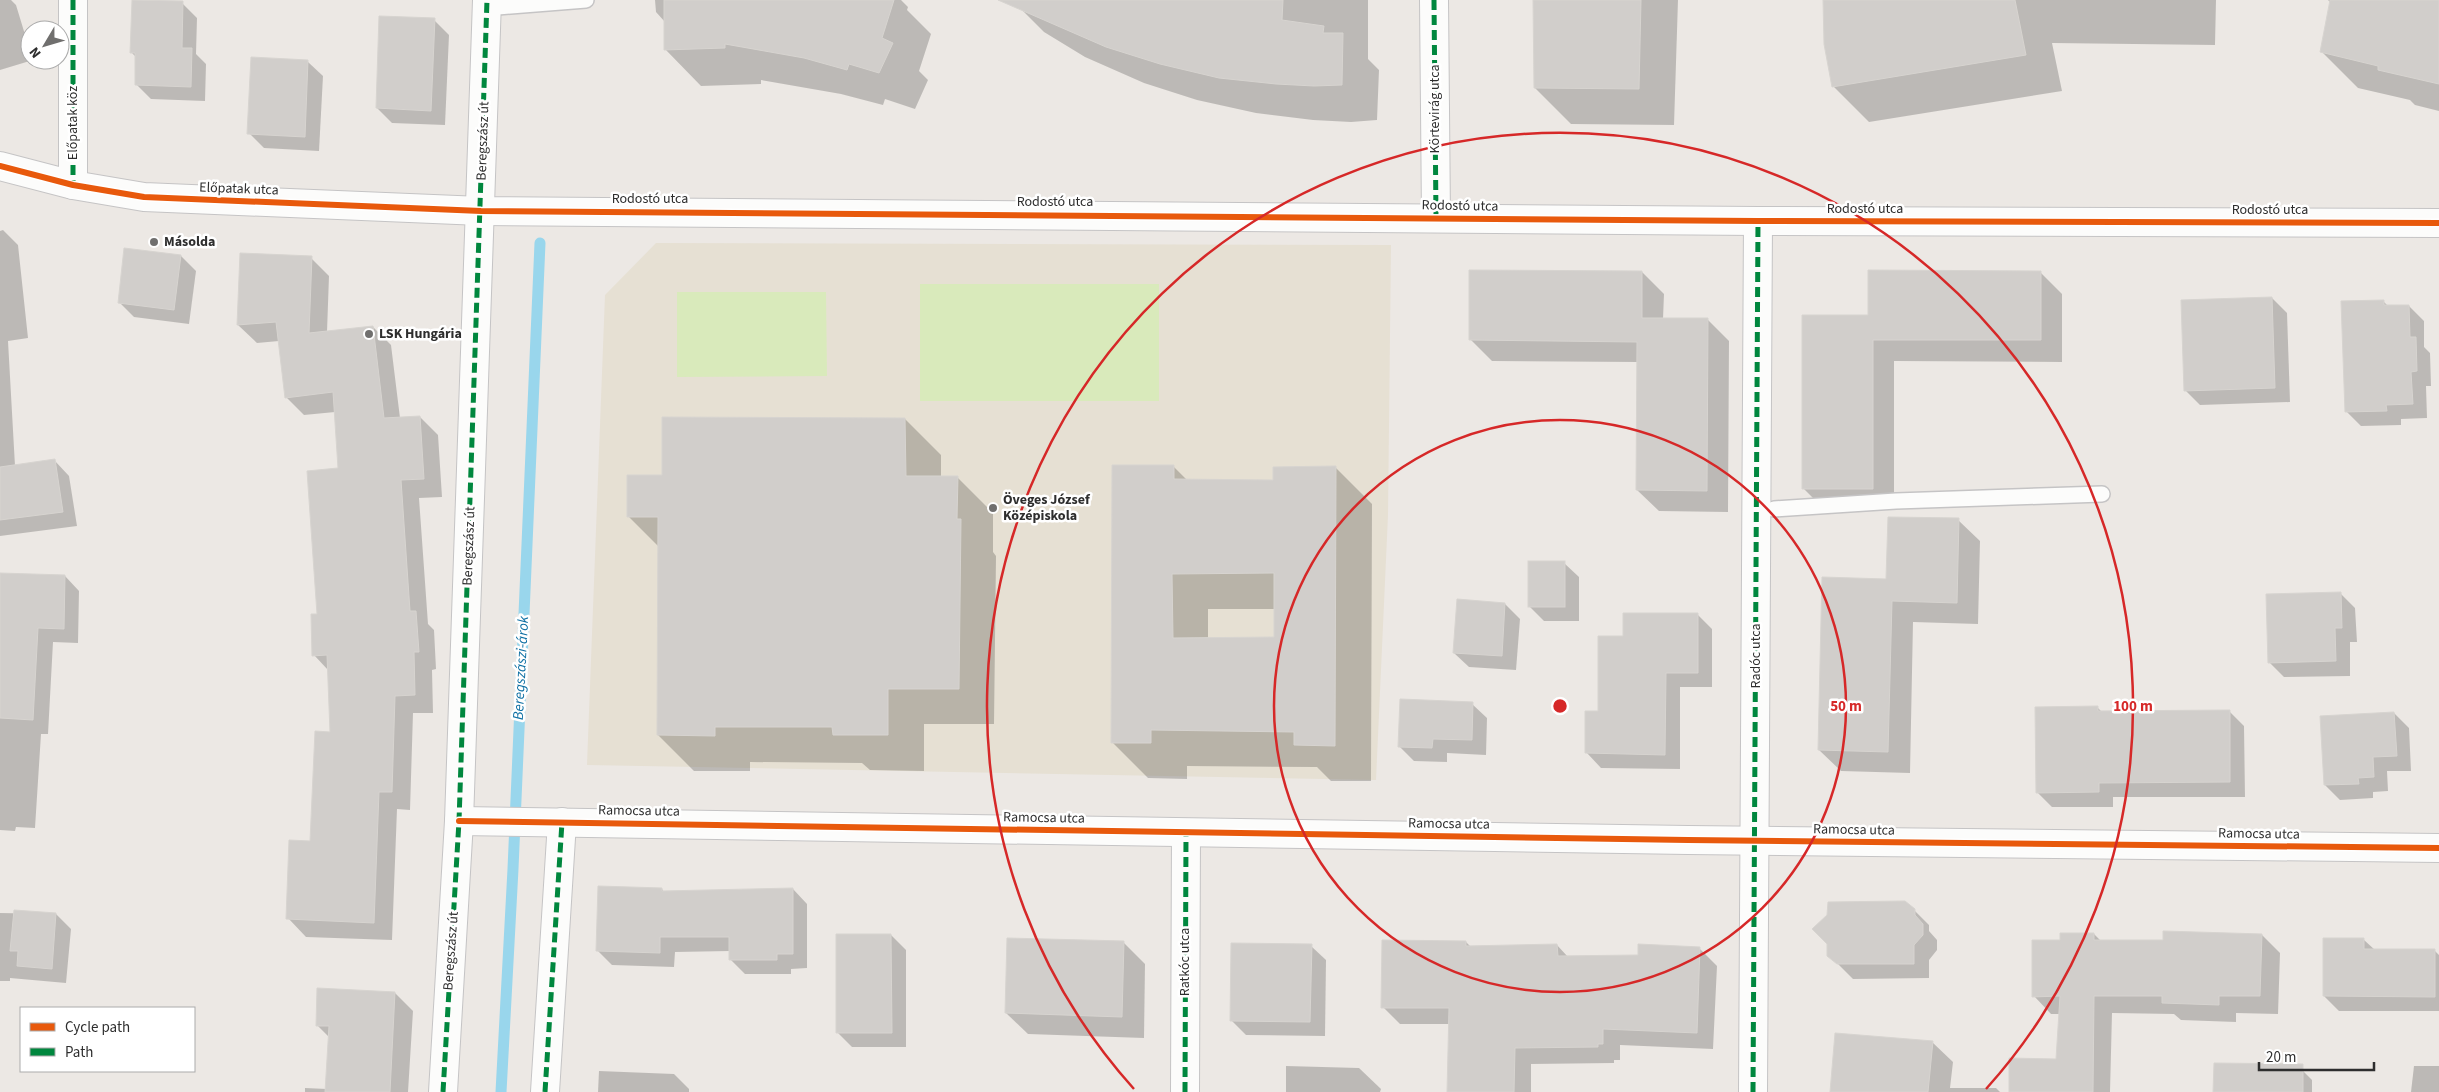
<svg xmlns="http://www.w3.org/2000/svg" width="2439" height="1092" font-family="'Source Sans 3',sans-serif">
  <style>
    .education { fill: #e6e0d3 }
    .pitch { fill: #d9eabb }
    .shadow { fill: #0003; fill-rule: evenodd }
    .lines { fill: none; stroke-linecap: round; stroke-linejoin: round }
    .stream { stroke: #99d6ec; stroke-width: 11 }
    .building { fill: #d1cecb; stroke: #d7d4d0; fill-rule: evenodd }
    .lane-casing { stroke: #c5c4c5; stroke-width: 18 }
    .street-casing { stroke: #c5c4c5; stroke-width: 30 }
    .lane { stroke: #fcfcfb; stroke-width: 15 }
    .street { stroke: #fcfcfb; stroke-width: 28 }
    .quiet { stroke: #00873e; stroke-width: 5; stroke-dasharray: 10 5; stroke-linecap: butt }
    .cycleway-casing { stroke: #fff; stroke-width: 9 }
    .cycleway { stroke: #e8590c; stroke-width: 6 }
    .ring { fill: none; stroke: #d62828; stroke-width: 2.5 }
    .poi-dot { fill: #706f6e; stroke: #fff; stroke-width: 2 }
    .labels { text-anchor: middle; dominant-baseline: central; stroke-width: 5; stroke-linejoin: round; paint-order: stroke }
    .street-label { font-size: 14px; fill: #2e2e2e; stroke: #fff }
    .poi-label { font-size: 14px; font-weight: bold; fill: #2e2e2e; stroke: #fff; text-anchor: start }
    .water-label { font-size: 15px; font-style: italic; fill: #0d6fa3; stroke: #fff }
    .centre { fill: #d62828; stroke: #fff; stroke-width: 2.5 }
    .ring-label { font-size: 15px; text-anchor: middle; font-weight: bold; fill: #d62828; stroke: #fff; stroke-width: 5; stroke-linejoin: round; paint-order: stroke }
  </style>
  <rect width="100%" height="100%" fill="#ece8e4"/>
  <polygon class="education" points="656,243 1391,245 1388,515 1376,780 587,765 605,295"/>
  <g class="pitch">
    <rect x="920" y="284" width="239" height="117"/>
    <polygon points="677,292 826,292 827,376 677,377"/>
  </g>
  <g class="shadow">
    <polygon points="0,0 11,0 16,5 30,51 30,60 33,60 0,70"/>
    <polygon points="655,0 901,0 908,7 907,10 931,34 919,71 928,80 915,109 885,99 883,105 841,94 761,80 761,84 701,86 665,49 665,22 656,12"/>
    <polygon points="1012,0 1368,0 1368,59 1379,70 1377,120 1351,122 1313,120 1256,113 1197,100 1144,83 1085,57 1044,32"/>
    <polygon points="1534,0 1678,0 1674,125 1571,124 1535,88"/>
    <polygon points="1824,0 2216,0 2215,45 2052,43 2062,91 1869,122 1833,86"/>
    <polygon points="2328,0 2439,0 2439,111 2415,105 2410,100 2358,88 2322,52 2331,3"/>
    <polygon points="182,3 197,18 196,54 206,64 205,101 151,99 136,84 137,58 132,53"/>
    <polygon points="434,20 449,35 445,125 392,123 377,108"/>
    <polygon points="308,62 323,76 319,151 264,148 249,133"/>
    <polygon points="3,230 18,245 28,338 8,341 15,466 55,461 69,476 77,526 0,536 0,231"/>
    <polygon points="181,256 196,271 189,324 134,317 119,302"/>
    <polygon points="311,258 329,276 327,332 373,327 391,345 400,418 420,417 438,435 442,497 419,498 428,624 434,630 436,669 432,670 433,713 413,713 410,810 397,809 392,940 306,937 288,918 311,842 331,733 328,670 314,655 339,469 335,412 304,415 286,397 279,341 257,343 238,325"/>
    <polygon points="1642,272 1664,294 1663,319 1707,319 1729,341 1728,512 1659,511 1637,490 1638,362 1492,361 1471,340"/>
    <polygon points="2041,273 2062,294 2062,362 1894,361 1894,510 1825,510 1803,488 1869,316"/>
    <polygon points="2272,298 2287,313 2290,402 2200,405 2185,390"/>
    <polygon points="2383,301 2389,307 2409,306 2424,321 2424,347 2430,353 2431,386 2426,386 2427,418 2401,419 2401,425 2361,426 2346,411"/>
    <polygon points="905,419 941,455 941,477 957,477 993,513 993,552 996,556 994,724 924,724 924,771 870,770 862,763 750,762 750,771 694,771 658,735 659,547 628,516 663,476"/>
    <path d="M 1173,466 L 1187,480 L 1274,481 L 1336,468 L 1372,504 L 1371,781 L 1331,781 L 1317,767 L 1187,766 L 1187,779 L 1148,778 L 1112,742 ZM 1208,609 L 1275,609 L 1275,638 L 1208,639 Z"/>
    <polygon points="1958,520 1980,541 1978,624 1913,622 1910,773 1841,771 1819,750 1888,580"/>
    <polygon points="1564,563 1579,577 1579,621 1544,621 1529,606"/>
    <polygon points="0,574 65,576 79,591 78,643 53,642 48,734 41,734 35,828 16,827 15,831 0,830"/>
    <polygon points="2340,593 2355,608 2357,642 2350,642 2350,676 2284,677 2269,662"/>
    <polygon points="1505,604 1520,619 1516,670 1469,667 1454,653"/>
    <polygon points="1697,614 1712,629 1712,687 1680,687 1680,769 1601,768 1587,753 1624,637"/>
    <polygon points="1472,704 1487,718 1486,755 1447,753 1447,762 1414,761 1399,746"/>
    <polygon points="2097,707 2103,713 2229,711 2244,726 2245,797 2113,797 2113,807 2052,807 2037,792"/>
    <polygon points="2394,713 2409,728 2411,771 2387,771 2388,791 2373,792 2373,798 2340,800 2325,785"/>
    <polygon points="662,889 664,892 793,889 807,904 807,968 791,969 791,974 745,974 730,959 730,951 675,952 674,967 612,965 597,950"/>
    <polygon points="1914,910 1929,925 1929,931 1937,940 1937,950 1929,960 1929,978 1853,979 1829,955"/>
    <polygon points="0,913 56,914 71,929 66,983 10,978 10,981 0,981"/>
    <polygon points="2094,934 2101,941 2164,941 2262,935 2280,953 2278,1014 2236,1013 2236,1022 2181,1020 2174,1014 2112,1013 2110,1092 2010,1092 2058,1060 2060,1014 2051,1014 2034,996 2061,942"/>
    <polygon points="891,935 906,950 906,1047 852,1047 837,1032"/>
    <polygon points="2364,940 2375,950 2434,950 2439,955 2439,1011 2339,1011 2324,996"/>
    <polygon points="1123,942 1145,964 1144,1038 1028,1034 1006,1013"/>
    <polygon points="1466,942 1471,947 1557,945 1568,957 1639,956 1700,949 1717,966 1713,1049 1620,1045 1620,1060 1614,1060 1614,1063 1531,1064 1531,1092 1448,1092 1450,1024 1400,1024 1383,1007"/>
    <polygon points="1311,946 1326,960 1325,1036 1246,1035 1231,1020"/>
    <polygon points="395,993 413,1011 408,1092 305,1092 305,1088 327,1089 330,1038 317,1025"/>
    <polygon points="1932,1042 1953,1062 1950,1088 1996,1088 2000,1092 1831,1092"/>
    <polygon points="2297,1065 2312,1080 2312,1092 2215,1092"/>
    <polygon points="1286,1066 1359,1068 1381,1089 1380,1092 1286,1092"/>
    <polygon points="2414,1066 2439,1066 2439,1092 2411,1092"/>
    <polygon points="599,1071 674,1074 689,1089 689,1092 598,1092"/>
  </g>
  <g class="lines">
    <polyline class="stream" points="501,1092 513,869 540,243"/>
  </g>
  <g class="building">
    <polygon points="132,0 183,1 182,48 192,48 191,87 135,85 135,53 130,53"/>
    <polygon points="664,0 894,0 882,38 893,43 879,73 849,64 847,70 804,58 725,44 725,48 664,50"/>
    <polygon points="998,0 1283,0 1282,20 1324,26 1323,33 1343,33 1342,85 1314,86 1276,84 1219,78 1160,64 1106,47"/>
    <polygon points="1533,0 1641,0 1639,89 1534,88"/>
    <polygon points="1823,0 2015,0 2026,55 1832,87 1824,44"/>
    <polygon points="2330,0 2439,0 2439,84 2378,70 2378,66 2320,52"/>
    <polygon points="379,16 435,18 431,111 376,108"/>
    <polygon points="251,57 308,60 305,137 247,134"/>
    <polygon points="124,248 181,255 174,310 118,303"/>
    <polygon points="240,253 312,256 309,333 373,326 384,418 420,416 424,479 401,480 410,611 416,611 419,652 414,652 415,695 395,696 392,792 379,792 374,923 286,919 289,840 310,841 315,731 330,732 327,655 312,656 311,614 317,614 307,471 338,468 333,392 285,398 276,322 237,325"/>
    <polygon points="1469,270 1642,271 1642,318 1708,318 1707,491 1636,490 1637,342 1469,340"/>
    <polygon points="1868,270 2041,271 2041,340 1873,340 1873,489 1802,489 1802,315 1868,315"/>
    <polygon points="2272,297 2275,388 2184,391 2181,300"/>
    <polygon points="2384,300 2384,305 2409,305 2410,337 2416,337 2417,371 2411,372 2413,404 2386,405 2387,411 2345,412 2341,301"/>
    <polygon points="662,417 905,418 906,476 958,476 957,519 961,519 959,689 888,689 888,735 833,735 832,727 715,727 715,736 657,735 658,517 627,517 627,475 662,475"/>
    <polygon points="55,459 63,512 0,520 0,467"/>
    <path d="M 1112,465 L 1174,465 L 1174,479 L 1273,480 L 1273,467 L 1336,466 L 1335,746 L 1294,745 L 1294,732 L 1151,730 L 1151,743 L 1111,743 ZM 1274,573 L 1274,637 L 1173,638 L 1172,574 Z"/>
    <polygon points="1888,517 1959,518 1957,603 1892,601 1888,752 1818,750 1822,577 1886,579"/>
    <rect x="1528" y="561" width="37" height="46"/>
    <polygon points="0,573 65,575 64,629 38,628 33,720 0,718"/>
    <polygon points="2341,592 2342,628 2335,628 2336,661 2268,663 2266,594"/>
    <polygon points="1457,599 1505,603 1502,656 1453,653"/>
    <polygon points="1623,613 1698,613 1698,673 1666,673 1665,755 1585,753 1585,711 1598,711 1598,636 1623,636"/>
    <polygon points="1400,699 1473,702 1472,740 1433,739 1432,748 1398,747"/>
    <polygon points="2098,706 2098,711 2230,710 2230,782 2099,783 2099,792 2036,793 2035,707"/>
    <polygon points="2394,712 2397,756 2373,757 2374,777 2358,778 2359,784 2324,785 2320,716"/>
    <polygon points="598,886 662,888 662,891 793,888 793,954 777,954 777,960 729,960 729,937 660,937 660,953 596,951"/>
    <polygon points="1905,901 1915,909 1915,915 1923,924 1923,935 1914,945 1914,964 1837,964 1827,956 1827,944 1812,929 1827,915 1828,902"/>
    <polygon points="14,910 56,913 52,969 17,966 18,951 10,951"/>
    <polygon points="2163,931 2262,934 2260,996 2219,996 2219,1005 2162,1003 2162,996 2094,996 2093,1092 2009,1092 2009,1058 2056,1059 2060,996 2032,997 2032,940 2060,940 2060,933 2094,933 2094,940 2163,940"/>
    <polygon points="836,934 891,934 892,1033 836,1033"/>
    <polygon points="1007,938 1124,941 1122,1017 1005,1013"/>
    <polygon points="2323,938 2364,938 2364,949 2435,949 2435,997 2323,996"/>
    <polygon points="1382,940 1466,941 1466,946 1557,944 1558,956 1638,955 1638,944 1700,947 1697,1033 1603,1029 1603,1044 1598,1044 1598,1047 1515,1048 1514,1092 1447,1092 1449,1008 1381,1008"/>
    <polygon points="1231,943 1312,944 1310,1022 1230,1021"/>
    <polygon points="317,988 395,992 390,1092 325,1092 329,1026 316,1026"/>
    <polygon points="1835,1033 1933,1041 1928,1092 1830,1092"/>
    <polygon points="2214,1063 2303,1064 2303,1092 2213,1092"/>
  </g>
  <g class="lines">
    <defs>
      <g id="lane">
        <polyline points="486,8 586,0"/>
        <polyline points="1774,509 1896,501 2102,494"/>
      </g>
      <g id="street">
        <polyline points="73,0 73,185"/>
        <polyline points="1434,0 1436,218"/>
        <polyline points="0,166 73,185 144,197 481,211 1758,221 2439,223"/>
        <polyline points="459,821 1688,840 2439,848"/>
        <polyline points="443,1092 459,821 487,0"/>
        <polyline points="545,1092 562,822"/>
        <polyline points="1185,1092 1186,833"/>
        <polyline points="1753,1092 1758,221"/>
      </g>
    </defs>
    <use href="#lane" class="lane-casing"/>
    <use href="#street" class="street-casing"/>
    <use href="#lane" class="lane"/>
    <use href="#street" class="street"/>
    <g class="quiet">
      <polyline points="73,0 73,185"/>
      <polyline points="1434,0 1436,218"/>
      <polyline points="443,1092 459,821 487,0"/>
      <polyline points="545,1092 562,822"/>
      <polyline points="1185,1092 1186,833"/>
      <polyline points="1753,1092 1758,221"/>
    </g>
    <defs>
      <g id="cycleway">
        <polyline points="0,166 73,185 144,197 481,211 1758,221 2439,223"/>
        <polyline points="459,821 1688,840 2439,848"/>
      </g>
    </defs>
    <use href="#cycleway" class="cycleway-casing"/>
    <use href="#cycleway" class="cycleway"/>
  </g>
  <g class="ring">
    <circle cx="1560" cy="706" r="286"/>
    <path d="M1134 1089A573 573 0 1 1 1986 1089"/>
  </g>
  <g class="poi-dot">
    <circle cx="154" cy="242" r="5"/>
    <circle cx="369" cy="334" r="5"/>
    <circle cx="993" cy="508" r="5"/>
  </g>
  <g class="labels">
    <g class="street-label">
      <text transform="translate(1435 109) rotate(-90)">Körtevirág utca</text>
      <text transform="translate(73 123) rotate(-90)">Előpatak köz</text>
      <text transform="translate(483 141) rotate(-88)">Beregszász út</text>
      <text transform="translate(239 189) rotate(2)">Előpatak utca</text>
      <text x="650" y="199">Rodostó utca</text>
      <text x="1055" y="202">Rodostó utca</text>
      <text transform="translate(1460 206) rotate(1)">Rodostó utca</text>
      <text x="1865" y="209">Rodostó utca</text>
      <text x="2270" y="210">Rodostó utca</text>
      <text transform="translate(469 546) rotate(-88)">Beregszász út</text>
      <text transform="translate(1756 656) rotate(-90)">Radóc utca</text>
      <text transform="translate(639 811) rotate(1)">Ramocsa utca</text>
      <text transform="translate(1044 818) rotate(1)">Ramocsa utca</text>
      <text transform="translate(1449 824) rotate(1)">Ramocsa utca</text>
      <text transform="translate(1854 830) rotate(1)">Ramocsa utca</text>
      <text transform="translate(2259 834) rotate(1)">Ramocsa utca</text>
      <text transform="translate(451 951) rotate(-86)">Beregszász út</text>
      <text transform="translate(1185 962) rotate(-90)">Ratkóc utca</text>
    </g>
    <g class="poi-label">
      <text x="164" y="242">Másolda</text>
      <text x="379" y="334">LSK Hungária</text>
      <text x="1003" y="500">Öveges József<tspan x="1003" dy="16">Középiskola</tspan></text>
    </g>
    <g class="water-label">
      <text transform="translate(521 668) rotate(-87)">Beregszászi-árok</text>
    </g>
  </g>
  <circle cx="1560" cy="706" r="8" class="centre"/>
  <g class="ring-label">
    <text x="1846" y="711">50 m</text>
    <text x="2133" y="711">100 m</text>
  </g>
  <rect x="20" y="1007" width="175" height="65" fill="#ffffff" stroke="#ababab"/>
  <rect x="30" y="1023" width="25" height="8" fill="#e8590c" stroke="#ababab"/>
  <text x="65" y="1032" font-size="15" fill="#2e2e2e">Cycle path</text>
  <rect x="30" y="1048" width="25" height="8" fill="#00873e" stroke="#ababab"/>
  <text x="65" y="1057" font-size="15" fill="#2e2e2e">Path</text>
  <g transform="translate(45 45) rotate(232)"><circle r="24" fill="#ffffff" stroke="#ababab"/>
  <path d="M0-4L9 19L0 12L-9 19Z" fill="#706f6e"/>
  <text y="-8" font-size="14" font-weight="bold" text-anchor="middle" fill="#2e2e2e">N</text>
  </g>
  <path d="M2259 1062v8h115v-8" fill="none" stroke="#2e2e2e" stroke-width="2.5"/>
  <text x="2266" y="1062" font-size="15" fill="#2e2e2e" stroke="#ffffff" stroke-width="4" paint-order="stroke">20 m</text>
</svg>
